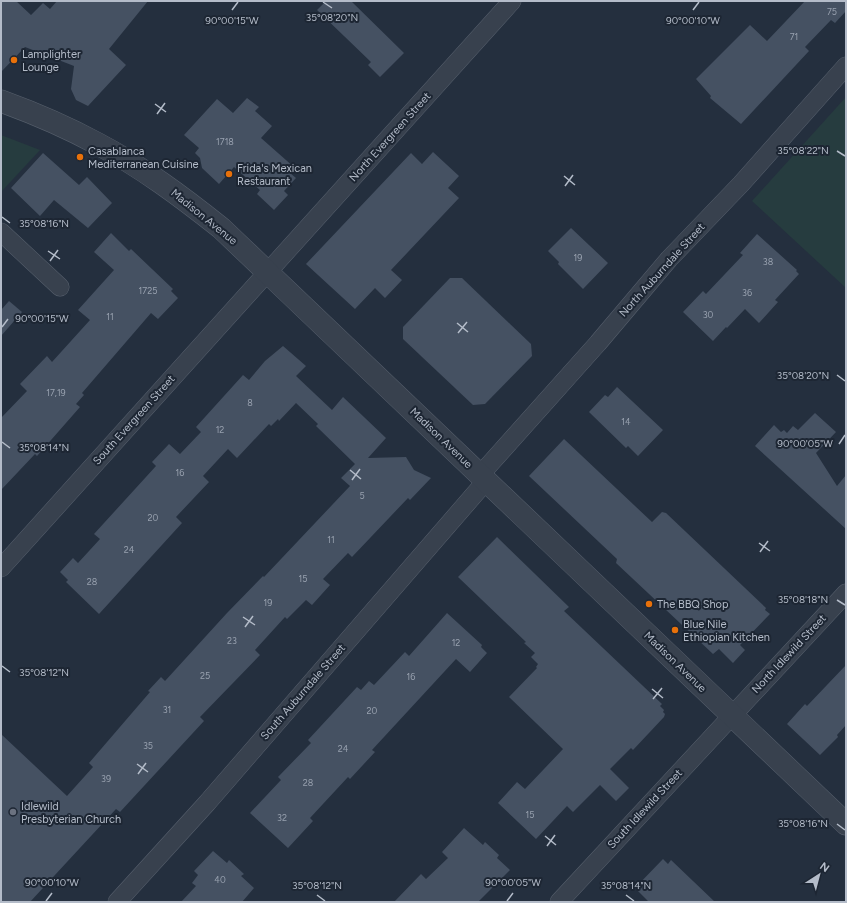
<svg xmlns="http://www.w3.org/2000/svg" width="847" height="903" font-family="Figtree,sans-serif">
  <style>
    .green { fill: #263c3f }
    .building { fill: #455162 }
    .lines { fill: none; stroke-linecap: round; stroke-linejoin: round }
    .minor-casing { stroke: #565f6c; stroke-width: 19 }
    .tertiary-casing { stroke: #565f6c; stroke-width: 23 }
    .minor { stroke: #38414e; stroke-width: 18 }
    .tertiary { stroke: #38414e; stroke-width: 22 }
    .ticks { fill: none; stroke: #b4bcc9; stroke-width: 1.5 }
    .food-dot { fill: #e8710a; stroke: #1d2633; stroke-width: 1.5 }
    .worship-dot { fill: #6b7280; stroke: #1d2633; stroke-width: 1.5 }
    .labels { text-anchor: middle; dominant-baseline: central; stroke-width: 4; stroke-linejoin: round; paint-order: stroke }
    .number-label { font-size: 9px; fill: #98a1af }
    .poi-label { font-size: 11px; fill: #b4bcc9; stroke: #1d2633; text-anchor: start }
    .street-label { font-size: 11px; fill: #b4bcc9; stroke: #1d2633 }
    .ticks-label { font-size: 10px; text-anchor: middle; fill: #b4bcc9; stroke: #1d2633; stroke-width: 4; stroke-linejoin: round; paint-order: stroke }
  </style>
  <rect width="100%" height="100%" fill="#242f3e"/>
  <g class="green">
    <polygon points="846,97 846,288 752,201"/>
    <polygon points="1,135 40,150 1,192"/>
  </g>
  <g class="building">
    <polygon points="1,1 16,1 31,15 43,3 50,9 57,1 148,1 109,49 126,65 88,106 76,100 71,89 74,66 25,47 1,72"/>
    <polygon points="326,1 351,1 404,53 380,77 368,65 371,62 317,10"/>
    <polygon points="805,1 846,1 846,11 835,23 831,20 805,47 809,51 741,124 710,98 711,96 696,79 750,25 767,41"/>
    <polygon points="247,98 259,107 255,111 272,126 261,138 295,168 290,173 296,178 284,191 288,195 274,210 257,194 260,190 234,167 219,184 202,168 200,158 195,153 199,148 184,135 217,99 233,113"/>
    <polygon points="433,152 459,176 448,188 459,198 391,270 402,280 385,298 375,288 355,309 306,264 411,153 422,164"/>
    <polygon points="43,153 79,185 87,177 112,203 88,228 54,200 40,216 11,188"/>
    <polygon points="571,228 608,263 583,289 558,264 559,262 548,251"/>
    <polygon points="111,233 129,251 131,249 173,289 171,291 178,298 158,319 151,313 82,393 84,395 76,404 80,407 37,456 35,454 1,490 1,418 27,391 20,384 47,356 52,362 90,320 78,310 114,270 94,252"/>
    <polygon points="757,234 797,270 796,271 799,274 775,300 778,302 759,323 745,309 727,328 726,327 713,341 683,312 703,291 706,294 743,255 740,253"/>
    <polygon points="450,278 462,278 531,344 532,356 485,404 473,405 403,339 403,327"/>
    <polygon points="9,301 22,312 1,336 1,310"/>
    <polygon points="283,346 306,366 296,376 332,410 343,397 386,438 368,458 406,457 414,470 431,478 410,500 408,498 352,557 348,553 323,579 330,585 312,605 306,600 287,619 285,617 255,650 260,655 200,717 204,721 120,812 116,809 30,902 1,902 1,734 67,796 93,767 89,763 150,692 148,691 161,677 165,681 227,613 263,576 264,577 350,486 341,478 355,464 316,426 318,424 296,403 279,421 278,419 271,426 269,424 237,458 228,449 203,476 209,482 176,517 182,523 99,614 66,582 68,580 60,572 73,558 78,563 100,539 94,534 156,466 152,462 169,444 180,454 201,432 196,427 243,375 249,380 265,361"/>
    <polygon points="617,387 663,430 638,456 628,446 626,448 589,412 605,395 608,397"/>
    <polygon points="815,413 836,432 816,453 837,486 846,475 846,529 755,446 774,425 781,432 784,430 787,433 793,426 798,430"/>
    <polygon points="564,439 652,522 662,512 666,513 766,608 765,610 770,614 740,645 745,650 733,663 719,649 713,654 616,563 617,559 529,476"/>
    <polygon points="497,537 569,607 564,611 662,704 660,706 664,710 663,712 665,714 664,717 633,750 631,748 610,769 629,788 616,801 600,785 573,812 567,806 536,839 498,803 517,782 525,789 563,749 509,697 537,668 536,667 538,664 531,657 535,653 524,643 526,642 458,577"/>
    <polygon points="447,613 482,645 481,647 487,653 470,672 456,659 372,750 375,752 350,779 348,777 310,818 313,821 288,848 250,813 281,780 278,777 311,743 308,740 357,687 361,690 369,681 374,685 405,652 409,656"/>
    <polygon points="846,665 846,725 837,735 838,737 820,755 787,724 805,704 807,706"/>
    <polygon points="464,828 483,845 485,842 499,855 497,858 510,870 478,902 394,902 421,874 426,879 448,858 442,852"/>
    <polygon points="213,851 227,863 229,860 244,874 241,876 254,888 242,902 181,902 196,886 192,883 198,875 194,871"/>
    <polygon points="663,859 668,864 671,860 715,902 649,902 635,888"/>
  </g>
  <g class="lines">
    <defs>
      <g id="minor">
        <polyline points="1,232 60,287"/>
        <polyline points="480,475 598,343 669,259 741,184 846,66"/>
        <polyline points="1,568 512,1"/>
        <polyline points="117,902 207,803 486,481"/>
        <polyline points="559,902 846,593"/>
      </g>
      <path id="tertiary" d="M 1,101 C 34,113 67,127 98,144 C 142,167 182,197 221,228 L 846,824"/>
    </defs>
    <use href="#minor" class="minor-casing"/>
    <use href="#tertiary" class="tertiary-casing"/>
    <use href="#minor" class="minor"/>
    <use href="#tertiary" class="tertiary"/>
  </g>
  <path class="ticks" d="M 323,2 L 332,8M 232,10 L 238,2M 693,10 L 699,2M 155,104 L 166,112M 157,114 L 165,103M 837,151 L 845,156M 564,176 L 575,185M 565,186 L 573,175M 2,217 L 10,223M 48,251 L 60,259M 50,261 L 58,250M 457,323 L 468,332M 2,327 L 8,319M 458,333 L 467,322M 837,375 L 845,381M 2,442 L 10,448M 839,444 L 845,435M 350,470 L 361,479M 352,480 L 360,469M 759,543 L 770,551M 760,552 L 768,541M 837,600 L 845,605M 243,617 L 255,625M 245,627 L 253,616M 2,666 L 10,672M 652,689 L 663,698M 653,699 L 662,688M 137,764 L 148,772M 138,774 L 146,763M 837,824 L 845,830M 545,836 L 556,845M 547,846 L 555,835M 317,895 L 325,901M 626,895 L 634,901M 46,901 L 52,893M 507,901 L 513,893"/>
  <g class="food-dot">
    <circle cx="14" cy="60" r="4"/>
    <circle cx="80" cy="157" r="4"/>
    <circle cx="229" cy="174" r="4"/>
    <circle cx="649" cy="604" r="4"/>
    <circle cx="675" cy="630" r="4"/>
  </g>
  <circle class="worship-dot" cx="13" cy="812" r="4"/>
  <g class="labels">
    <g class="number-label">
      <text x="832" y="11">75</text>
      <text x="794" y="36">71</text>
      <text x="225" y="141">1718</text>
      <text x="578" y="257">19</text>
      <text x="768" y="261">38</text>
      <text x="148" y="290">1725</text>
      <text x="747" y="292">36</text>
      <text x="708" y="314">30</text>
      <text x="110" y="316">11</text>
      <text x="56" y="392">17,19</text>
      <text x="250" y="402">8</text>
      <text x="626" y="421">14</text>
      <text x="220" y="429">12</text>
      <text x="180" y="472">16</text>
      <text x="362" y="495">5</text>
      <text x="153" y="517">20</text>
      <text x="331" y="539">11</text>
      <text x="129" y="549">24</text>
      <text x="303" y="578">15</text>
      <text x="92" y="581">28</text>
      <text x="268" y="602">19</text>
      <text x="232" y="640">23</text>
      <text x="456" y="642">12</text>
      <text x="205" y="675">25</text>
      <text x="411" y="676">16</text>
      <text x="167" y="709">31</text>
      <text x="372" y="710">20</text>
      <text x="148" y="745">35</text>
      <text x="343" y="748">24</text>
      <text x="106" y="778">39</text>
      <text x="308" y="782">28</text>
      <text x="530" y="814">15</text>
      <text x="282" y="817">32</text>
      <text x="220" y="879">40</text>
    </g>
    <g class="poi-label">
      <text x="22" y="54">Lamplighter<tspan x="22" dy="13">Lounge</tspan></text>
      <text x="88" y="151">Casablanca<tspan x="88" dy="13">Mediterranean Cuisine</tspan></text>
      <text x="237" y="168">Frida's Mexican<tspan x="237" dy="13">Restaurant</tspan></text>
      <text x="657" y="604">The BBQ Shop</text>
      <text x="683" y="624">Blue Nile<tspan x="683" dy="13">Ethiopian Kitchen</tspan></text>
      <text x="21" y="806">Idlewild<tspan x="21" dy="13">Presbyterian Church</tspan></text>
    </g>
    <g class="street-label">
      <text transform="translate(390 137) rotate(-48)">North Evergreen Street</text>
      <text transform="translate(204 217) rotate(39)">Madison Avenue</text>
      <text transform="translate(662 270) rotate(-48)">North Auburndale Street</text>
      <text transform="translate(134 420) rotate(-48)">South Evergreen Street</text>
      <text transform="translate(441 438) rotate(44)">Madison Avenue</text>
      <text transform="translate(789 654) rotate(-47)">North Idlewild Street</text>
      <text transform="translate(675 662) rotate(44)">Madison Avenue</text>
      <text transform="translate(303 692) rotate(-49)">South Auburndale Street</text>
      <text transform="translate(645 809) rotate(-47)">South Idlewild Street</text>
    </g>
  </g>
  <g class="ticks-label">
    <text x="332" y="21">35°08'20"N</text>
    <text x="232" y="24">90°00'15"W</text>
    <text x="693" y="24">90°00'10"W</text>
    <text x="803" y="154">35°08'22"N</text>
    <text x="44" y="227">35°08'16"N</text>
    <text x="42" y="322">90°00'15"W</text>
    <text x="803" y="379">35°08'20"N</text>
    <text x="805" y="447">90°00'05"W</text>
    <text x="44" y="451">35°08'14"N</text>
    <text x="803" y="603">35°08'18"N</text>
    <text x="44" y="676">35°08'12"N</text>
    <text x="803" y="827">35°08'16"N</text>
    <text x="52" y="886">90°00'10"W</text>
    <text x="513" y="886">90°00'05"W</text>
    <text x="317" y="889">35°08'12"N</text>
    <text x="626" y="889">35°08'14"N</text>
  </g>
  <rect width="847" height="903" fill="none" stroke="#b4bcc9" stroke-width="4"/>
  <g transform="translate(819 875) rotate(36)" stroke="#1d2633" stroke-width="3" paint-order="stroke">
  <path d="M0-3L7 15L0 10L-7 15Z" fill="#b4bcc9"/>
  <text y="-6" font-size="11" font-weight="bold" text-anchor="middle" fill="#b4bcc9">N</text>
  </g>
</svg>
